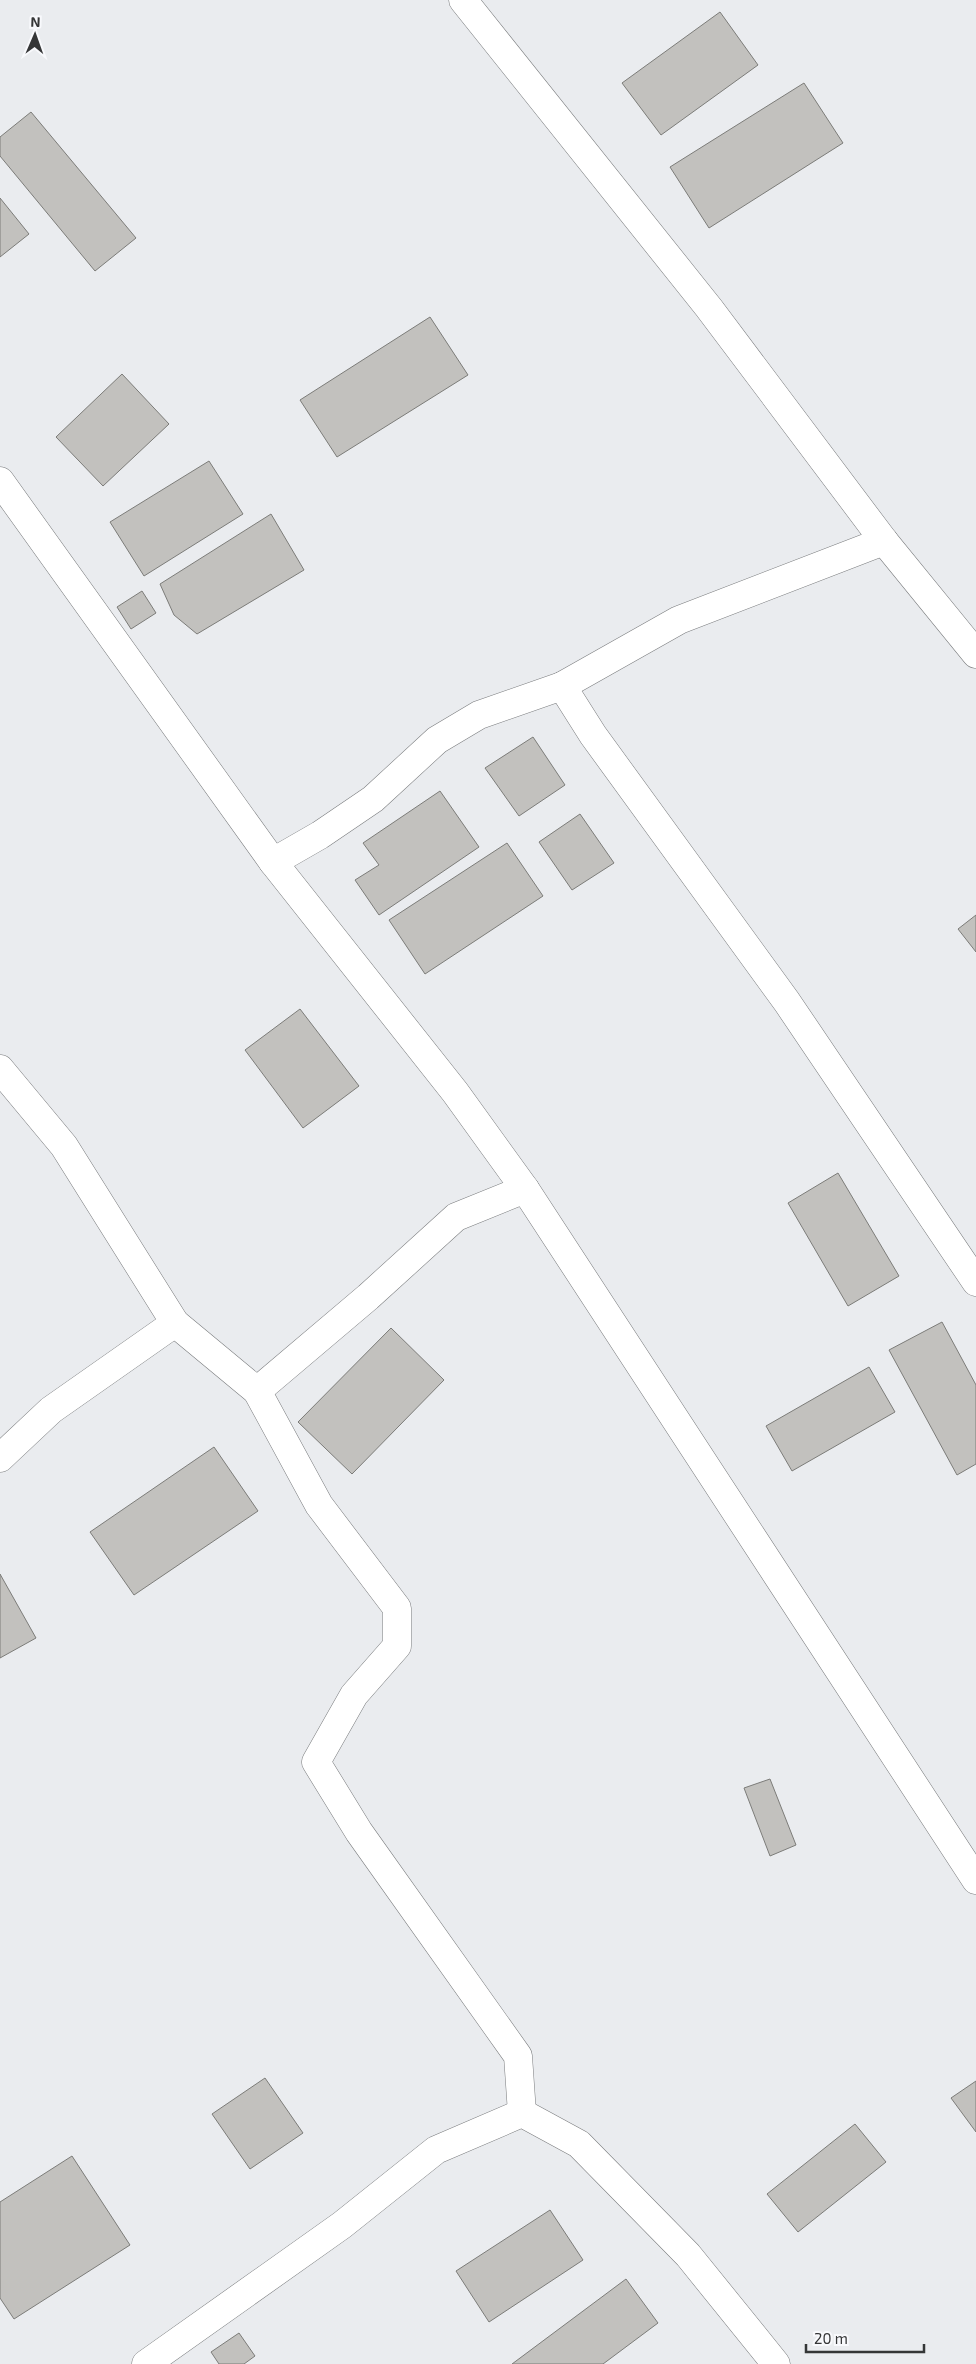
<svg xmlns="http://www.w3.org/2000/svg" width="976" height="2364" font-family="'Exo 2',sans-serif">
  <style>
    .building { fill: #c2c1be; stroke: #7c7c79 }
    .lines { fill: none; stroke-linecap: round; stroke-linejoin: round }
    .minor-casing { stroke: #797b7d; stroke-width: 29 }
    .minor { stroke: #fff; stroke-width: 28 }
  </style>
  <rect width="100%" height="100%" fill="#eaecef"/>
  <g class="building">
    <polygon points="720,12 758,65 661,135 622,83"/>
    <polygon points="804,83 843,143 709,228 670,167"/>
    <polygon points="31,112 136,238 95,271 0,156 0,137"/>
    <polygon points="0,198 29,234 0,257"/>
    <polygon points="430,317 468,375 337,457 300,400"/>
    <polygon points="122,374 169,424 103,486 56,437"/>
    <polygon points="209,461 243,514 144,576 110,522"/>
    <polygon points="271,514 304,570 197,634 174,615 160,584"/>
    <polygon points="142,591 156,613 131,629 117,607"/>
    <polygon points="533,737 565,785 519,816 485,768"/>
    <polygon points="440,791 479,847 379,915 355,880 379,865 363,843"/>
    <polygon points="580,814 614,863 572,890 539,842"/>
    <polygon points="507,843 543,896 425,974 389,920"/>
    <polygon points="976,915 976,952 958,929"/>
    <polygon points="300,1009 359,1086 303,1128 245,1050"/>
    <polygon points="838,1173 899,1276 848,1306 788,1203"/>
    <polygon points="942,1322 976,1385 976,1464 957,1475 889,1350"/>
    <polygon points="391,1328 444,1380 352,1474 298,1422"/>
    <polygon points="869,1367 895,1412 792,1471 766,1426"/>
    <polygon points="214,1447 258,1511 134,1595 90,1532"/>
    <polygon points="0,1574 36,1638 0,1658"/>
    <polygon points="770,1779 796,1845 770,1856 744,1788"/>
    <polygon points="265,2078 303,2133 250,2169 212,2114"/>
    <polygon points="976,2081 976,2132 951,2098"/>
    <polygon points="855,2124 886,2162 798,2232 767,2194"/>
    <polygon points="72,2156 130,2245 14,2319 0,2298 0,2202"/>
    <polygon points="550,2210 583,2260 489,2322 456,2271"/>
    <polygon points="626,2279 658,2323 603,2364 512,2364"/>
    <polygon points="239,2333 255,2356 244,2364 219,2364 211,2352"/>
  </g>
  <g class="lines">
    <defs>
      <g id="minor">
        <polyline points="463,0 709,308 884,541 976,654"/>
        <polyline points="0,481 273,862 455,1092 525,1189 976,1880"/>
        <polyline points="884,541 679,620 562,686 593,735 787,1002 976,1282"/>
        <polyline points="273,862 320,835 373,799 437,740 479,715 562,686"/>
        <polyline points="0,1069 64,1146 175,1323 257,1391 319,1505 397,1608 397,1646 354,1695 316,1762 359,1832 518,2056 522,2113"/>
        <polyline points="257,1391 368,1297 456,1217 525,1189"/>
        <polyline points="0,1458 51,1410 175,1323"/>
        <polyline points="146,2364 342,2225 436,2150 522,2113 579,2144 688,2255 776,2364"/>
      </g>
    </defs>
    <use href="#minor" class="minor-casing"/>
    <use href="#minor" class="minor"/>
  </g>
  <g transform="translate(35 35) rotate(2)" stroke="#f8f9fc" stroke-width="4" paint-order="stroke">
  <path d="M0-4L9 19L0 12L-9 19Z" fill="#353637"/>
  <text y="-8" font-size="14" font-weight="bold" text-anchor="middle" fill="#353637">N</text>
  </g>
  <path d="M806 2344v8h118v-8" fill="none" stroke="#353637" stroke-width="2.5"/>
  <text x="814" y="2344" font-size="15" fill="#353637" stroke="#f8f9fc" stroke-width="4" paint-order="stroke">20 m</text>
</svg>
